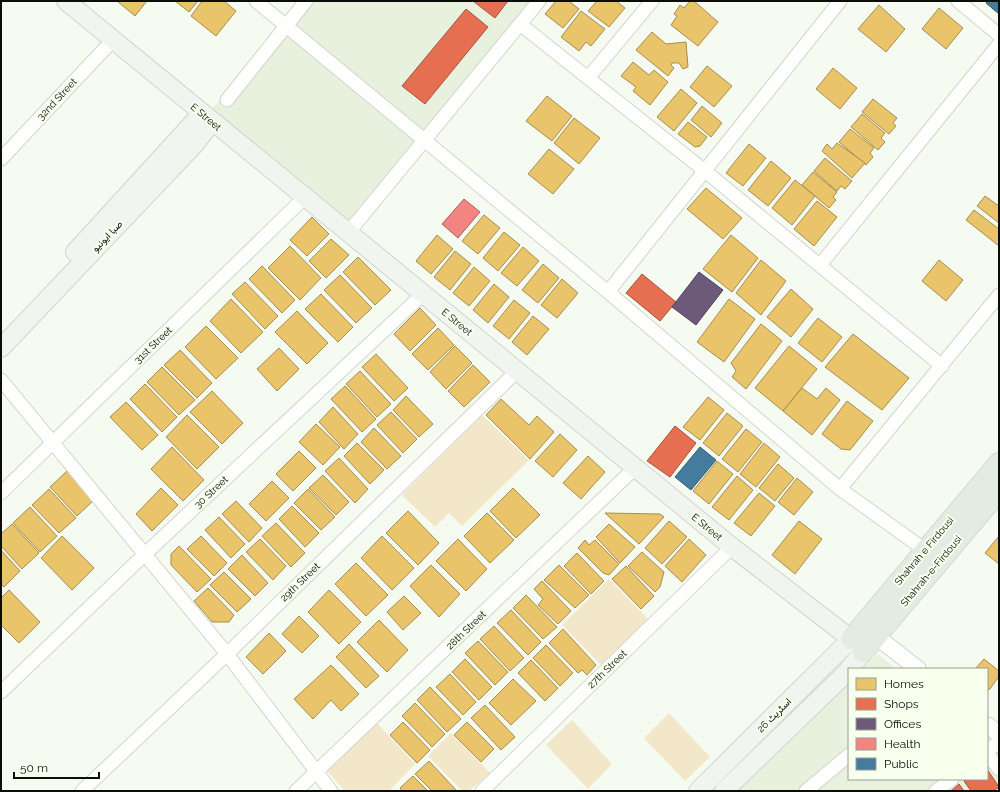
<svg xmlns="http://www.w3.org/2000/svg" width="1000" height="792" font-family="Raleway,Vazirmatn,sans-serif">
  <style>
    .built { fill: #e8f0de }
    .green { fill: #f2e7c9 }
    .homes { fill: #e9c46a; stroke: #a68d4d }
    .shops { fill: #e76f51; stroke: #a5523b }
    .offices { fill: #6d597a; stroke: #504258 }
    .health { fill: #f28482; stroke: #ad605d }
    .public { fill: #457b9d; stroke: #345a70 }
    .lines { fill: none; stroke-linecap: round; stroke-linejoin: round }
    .minor-casing { stroke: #d1d5cd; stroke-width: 15 }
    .tertiary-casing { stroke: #d1d5cd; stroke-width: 18 }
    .secondary-casing { stroke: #d1d5cd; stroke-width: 20 }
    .primary-casing { stroke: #d5d7d2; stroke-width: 22 }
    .minor { stroke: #fefefd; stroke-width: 13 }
    .tertiary { stroke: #fefefd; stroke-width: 16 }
    .secondary { stroke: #f0f5f0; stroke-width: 18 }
    .primary { stroke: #e2ece3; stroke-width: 20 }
    .labels { text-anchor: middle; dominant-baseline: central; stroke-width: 4; stroke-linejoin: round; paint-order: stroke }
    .street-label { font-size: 10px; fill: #0b0d08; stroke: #f7ffed }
  </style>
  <rect width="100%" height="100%" fill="#f6fbf1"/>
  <g class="built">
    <polygon points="306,1 539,1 348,233 206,116"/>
    <polygon points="878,654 896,669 861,669"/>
    <polygon points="849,679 849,779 987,779 987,741 999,750 999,791 727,791"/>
  </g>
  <g class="green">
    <polygon points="482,415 529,460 462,526 449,513 435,527 402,495"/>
    <polygon points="609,579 648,619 601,665 562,625"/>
    <polygon points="669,713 710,757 685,781 644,738"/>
    <polygon points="572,720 612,764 588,789 546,745"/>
    <polygon points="377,723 415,764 389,791 345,791 327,771"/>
    <polygon points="451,733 490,773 469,791 462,791 428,756"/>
  </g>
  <g class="homes">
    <polygon points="117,1 147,1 135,16"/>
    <polygon points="175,1 198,1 189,12"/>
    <polygon points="202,1 224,1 236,11 216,36 191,16"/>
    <polygon points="556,1 569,1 579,9 563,28 545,14"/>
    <polygon points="597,1 616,1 625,8 609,27 588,11"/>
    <polygon points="690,1 694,1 718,22 698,46 671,25 677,16 674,14 680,5 684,8"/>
    <polygon points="879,5 905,29 886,52 858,29"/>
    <polygon points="939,8 963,28 946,49 922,29"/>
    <polygon points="581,11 605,29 591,46 586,42 579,51 561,37"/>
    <polygon points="652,32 666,44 686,42 688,67 683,69 679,63 672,63 671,65 674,68 668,76 636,50"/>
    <polygon points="633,62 649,75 654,70 668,82 650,105 633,91 636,87 621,76"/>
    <polygon points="707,66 732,86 714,107 690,87"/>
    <polygon points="833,68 857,88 840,109 816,89"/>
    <polygon points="681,89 697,103 674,131 657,117"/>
    <polygon points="547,96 572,116 552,141 526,121"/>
    <polygon points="873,99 897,118 893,123 896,126 889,134 862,112"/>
    <polygon points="702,106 722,123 711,137 691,120"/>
    <polygon points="862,114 885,133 881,138 885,142 878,150 851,127"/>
    <polygon points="574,118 600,138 579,164 554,143"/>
    <polygon points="688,122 707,137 700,146 695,147 678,134"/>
    <polygon points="850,129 874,148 870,153 873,157 866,165 839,142"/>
    <polygon points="837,143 865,163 852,178 822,151 827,144 832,149"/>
    <polygon points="749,144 766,158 743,186 726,173"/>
    <polygon points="549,149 574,169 553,194 528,174"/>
    <polygon points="825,158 852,181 845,189 841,186 837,191 814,171"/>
    <polygon points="771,161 791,178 768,206 748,190"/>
    <polygon points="813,172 837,192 833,197 836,200 829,208 802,185"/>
    <polygon points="795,180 815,196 792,225 772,208"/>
    <polygon points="706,188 742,218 723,239 687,209"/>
    <polygon points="985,196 999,206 999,223 977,206"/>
    <polygon points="817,201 837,217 814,246 794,229"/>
    <polygon points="974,210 999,229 999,246 966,220"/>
    <polygon points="484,215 500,228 478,254 462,241"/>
    <polygon points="312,217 329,234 307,256 290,240"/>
    <polygon points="504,232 520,245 498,271 483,258"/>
    <polygon points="437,235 453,249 431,274 416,261"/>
    <polygon points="731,235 758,258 732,292 703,269"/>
    <polygon points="331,239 349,255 326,278 309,261"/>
    <polygon points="290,246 321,278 300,300 268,268"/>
    <polygon points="523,247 539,261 517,286 501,273"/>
    <polygon points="455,251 471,264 450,290 434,277"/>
    <polygon points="358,257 391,290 375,305 343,272"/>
    <polygon points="761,260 786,281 761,315 736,293"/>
    <polygon points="939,260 963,280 946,301 922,281"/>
    <polygon points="543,264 559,278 538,303 522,290"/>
    <polygon points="262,266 295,300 282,313 249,279"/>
    <polygon points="474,267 490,281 469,306 453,293"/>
    <polygon points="340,275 372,308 356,323 324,290"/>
    <polygon points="562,279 578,293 557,318 541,305"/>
    <polygon points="245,282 278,316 265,329 232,294"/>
    <polygon points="494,284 509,297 488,323 473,310"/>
    <polygon points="791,289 813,309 791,337 767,317"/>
    <polygon points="321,294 353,327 338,342 305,309"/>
    <polygon points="231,299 263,332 241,353 210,321"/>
    <polygon points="729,299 755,319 724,362 697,342"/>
    <polygon points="514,300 530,313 509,339 493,326"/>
    <polygon points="420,308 436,325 410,351 394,334"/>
    <polygon points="297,311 328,343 307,364 275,332"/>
    <polygon points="533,316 549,329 527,355 512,342"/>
    <polygon points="818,318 842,337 822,362 798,343"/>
    <polygon points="761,324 782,341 746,389 732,377 736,371 731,363"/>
    <polygon points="206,326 238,358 216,379 185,347"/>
    <polygon points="438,328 454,345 428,370 412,354"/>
    <polygon points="853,334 909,378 882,410 825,367"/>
    <polygon points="455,346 472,363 446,389 430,372"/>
    <polygon points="789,346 817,369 783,411 755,388"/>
    <polygon points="279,348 299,369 277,391 257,369"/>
    <polygon points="180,350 212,383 197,398 164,365"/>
    <polygon points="376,354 408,388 394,401 362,367"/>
    <polygon points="473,365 490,382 464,407 448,391"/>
    <polygon points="162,367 195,400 179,415 147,382"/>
    <polygon points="360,371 391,404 377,417 346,384"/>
    <polygon points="145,384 177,417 162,432 130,399"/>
    <polygon points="345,386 376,419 362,432 331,399"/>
    <polygon points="802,388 817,399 826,388 840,400 812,435 783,411"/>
    <polygon points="212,391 243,423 222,444 190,412"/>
    <polygon points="406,396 433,424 419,437 393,410"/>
    <polygon points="708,397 724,410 700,440 683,427"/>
    <polygon points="501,399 529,425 537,416 554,432 530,459 486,415"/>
    <polygon points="847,401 873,421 850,450 841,449 822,434"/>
    <polygon points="126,402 158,435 142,450 110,417"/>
    <polygon points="333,407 358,434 344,449 319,422"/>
    <polygon points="391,412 417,439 403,453 377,425"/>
    <polygon points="727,413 743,426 719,456 703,443"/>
    <polygon points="187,415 219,447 197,469 166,437"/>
    <polygon points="316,424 340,447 323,465 299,442"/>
    <polygon points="374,428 401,456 387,469 361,442"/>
    <polygon points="746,429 762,442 738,472 722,459"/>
    <polygon points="560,434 577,450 553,477 535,461"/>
    <polygon points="357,443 384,470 370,484 344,456"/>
    <polygon points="764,443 780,457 756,487 740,474"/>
    <polygon points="172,447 204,480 183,501 151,469"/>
    <polygon points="299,451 316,468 293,491 276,474"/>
    <polygon points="588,456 605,472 581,499 563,483"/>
    <polygon points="339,458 368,489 355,503 325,471"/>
    <polygon points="717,461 733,474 709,504 693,491"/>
    <polygon points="778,464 794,478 775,501 759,488"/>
    <polygon points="67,471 94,500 77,516 50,487"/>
    <polygon points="323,475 349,502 336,515 309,488"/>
    <polygon points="737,476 753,490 729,520 712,507"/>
    <polygon points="797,478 813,492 794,515 778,502"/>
    <polygon points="272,481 289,498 266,521 249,504"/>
    <polygon points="161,488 178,505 152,531 136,514"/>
    <polygon points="513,488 540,515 516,538 490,511"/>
    <polygon points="49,489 76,518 59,533 32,505"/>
    <polygon points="308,489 335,517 321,530 294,503"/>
    <polygon points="759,493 775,506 751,536 734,523"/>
    <polygon points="236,501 262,528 249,542 222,514"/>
    <polygon points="292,506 319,533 305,547 279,519"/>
    <polygon points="30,507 57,536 40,552 13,523"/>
    <polygon points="408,511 439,543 418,565 386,533"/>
    <polygon points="487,513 514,540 490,563 464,536"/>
    <polygon points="605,513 660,514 664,517 639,544"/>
    <polygon points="219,517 245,544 231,558 205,530"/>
    <polygon points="669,521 687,537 662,564 645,548"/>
    <polygon points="799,521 822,539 795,574 772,555"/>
    <polygon points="276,523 305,553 291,567 262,536"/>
    <polygon points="12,524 39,553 22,569 1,546 1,534"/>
    <polygon points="609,524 635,547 620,563 596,537"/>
    <polygon points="62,536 94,568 72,590 41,558"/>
    <polygon points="201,536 227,563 214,576 187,549"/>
    <polygon points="382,536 414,568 392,590 361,558"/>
    <polygon points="999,536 999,564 985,553"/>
    <polygon points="260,539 286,566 273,580 246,552"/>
    <polygon points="458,539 487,569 466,591 436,561"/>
    <polygon points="689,539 706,555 682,582 665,566"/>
    <polygon points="585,540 589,545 595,540 619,564 609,575 603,573 578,548"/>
    <polygon points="179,546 211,579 197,592 171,565 171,554"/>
    <polygon points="1,550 20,571 4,587 1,584"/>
    <polygon points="642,552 664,572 660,587 655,592 628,566"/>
    <polygon points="577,553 604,581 591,594 564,566"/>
    <polygon points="242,555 268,583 255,596 228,569"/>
    <polygon points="356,563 388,595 366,616 335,584"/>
    <polygon points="431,565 460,594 439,617 410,586"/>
    <polygon points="559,565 589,595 575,608 544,580"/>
    <polygon points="626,566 654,596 641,609 612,579"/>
    <polygon points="224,572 251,599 237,612 210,585"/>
    <polygon points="542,581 571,611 558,624 538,605 543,599 534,589"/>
    <polygon points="208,588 234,615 229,622 212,622 194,601"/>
    <polygon points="9,590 40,622 19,643 1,625 1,598"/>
    <polygon points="329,590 361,622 339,644 308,612"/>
    <polygon points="526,595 557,627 543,639 513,608"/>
    <polygon points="404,596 421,613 403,630 387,612"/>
    <polygon points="511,610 541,642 528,655 497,623"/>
    <polygon points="299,616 319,636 302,653 282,634"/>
    <polygon points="379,620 408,650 387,672 357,642"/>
    <polygon points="494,626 524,658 510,671 480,639"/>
    <polygon points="563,629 596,665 587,675 582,670 578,673 549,643"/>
    <polygon points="269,633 286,651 263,674 246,657"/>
    <polygon points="478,641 508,672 495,685 465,653"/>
    <polygon points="349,644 379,676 366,688 336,657"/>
    <polygon points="546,645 573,673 560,686 533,658"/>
    <polygon points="465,659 492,687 479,700 452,672"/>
    <polygon points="984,659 999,671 999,676 990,689 987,690 987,669 975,669"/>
    <polygon points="531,660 558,688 545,701 518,673"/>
    <polygon points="331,665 359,694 341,711 331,700 313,719 294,699"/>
    <polygon points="450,674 476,702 463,715 436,687"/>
    <polygon points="513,679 536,701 511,725 489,703"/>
    <polygon points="430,687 461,719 447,732 417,700"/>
    <polygon points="415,703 445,734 432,747 402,716"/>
    <polygon points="485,705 515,737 501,750 471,718"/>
    <polygon points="403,722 430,750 417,763 390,735"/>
    <polygon points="467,722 494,749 481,762 454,735"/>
    <polygon points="429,761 457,791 432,791 415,774"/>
    <polygon points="413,776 428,791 402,791 400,788"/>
  </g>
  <g class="shops">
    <polygon points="473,1 508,1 495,18"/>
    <polygon points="466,9 488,27 425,104 402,86"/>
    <polygon points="642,274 676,302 660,321 626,293"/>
    <polygon points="675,426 696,443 670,477 647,461"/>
    <polygon points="987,769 999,787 993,791 971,791 964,781 967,779 987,779"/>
    <polygon points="959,784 964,791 951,791"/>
  </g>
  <polygon class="offices" points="699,272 723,290 696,325 672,307"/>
  <polygon class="health" points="464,199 480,212 458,238 442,224"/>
  <g class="public">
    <polygon points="988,1 999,1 999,14 986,3"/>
    <polygon points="700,447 716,460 691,490 675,477"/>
  </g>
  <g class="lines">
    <defs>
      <g id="minor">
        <polyline points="256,1 608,292 840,489 925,550"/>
        <polyline points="958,1 999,35"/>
        <polyline points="520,24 705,171 942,366"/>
        <polyline points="588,78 652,1"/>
        <polyline points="227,100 306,1"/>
        <polyline points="1,159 113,40"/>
        <polyline points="348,233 539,1"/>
        <polyline points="820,265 999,44"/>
        <polyline points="608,292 840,1"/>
        <polyline points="1,380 227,654 331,791"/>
        <polyline points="840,489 999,295"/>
        <polyline points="1,493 305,197"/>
        <polyline points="1,692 144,555 423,294"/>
        <polyline points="987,751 999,742"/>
        <polyline points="987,753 999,769"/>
        <polyline points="82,791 227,654 517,371"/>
        <polyline points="296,791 635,468"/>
        <polyline points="482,791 732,547"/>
        <polyline points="806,791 849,755"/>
        <polyline points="936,791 952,779"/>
      </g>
      <g id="tertiary">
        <polyline points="877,637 918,669"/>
        <polyline points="987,725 999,734"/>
      </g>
      <g id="secondary">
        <polyline points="66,1 732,547 851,639 698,791"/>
        <polyline points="75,252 202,113"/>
        <polyline points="1,348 194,145 212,122"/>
        <polyline points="724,791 844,675 863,652"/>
      </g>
      <g id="primary">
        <polyline points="851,639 999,463"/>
        <polyline points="863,652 999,491"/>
      </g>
    </defs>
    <use href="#minor" class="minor-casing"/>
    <use href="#tertiary" class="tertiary-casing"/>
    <use href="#secondary" class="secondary-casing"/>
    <use href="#primary" class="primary-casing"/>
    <use href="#minor" class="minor"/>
    <use href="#tertiary" class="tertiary"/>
    <use href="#secondary" class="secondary"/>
    <use href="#primary" class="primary"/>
  </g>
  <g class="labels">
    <g class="street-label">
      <text transform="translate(57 99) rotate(-47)">32nd Street</text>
      <text transform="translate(206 117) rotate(40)">E Street</text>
      <text transform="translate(107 236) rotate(-46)">صبا ایونیو</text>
      <text transform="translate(457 322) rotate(39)">E Street</text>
      <text transform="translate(153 345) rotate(-44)">31st Street</text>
      <text transform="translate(211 492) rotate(-43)">30 Street</text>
      <text transform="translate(707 527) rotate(39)">E Street</text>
      <text transform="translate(924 551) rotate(-50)">Shahrah e Firdousi</text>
      <text transform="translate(931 571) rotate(-50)">Shahrah-e-Firdousi</text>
      <text transform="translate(300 582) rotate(-44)">29th Street</text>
      <text transform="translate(466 630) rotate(-44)">28th Street</text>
      <text transform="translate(607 669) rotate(-44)">27th Street</text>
      <text transform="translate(774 715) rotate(-45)">اسٹریٹ 26</text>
    </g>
  </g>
  <rect width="1000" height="792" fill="none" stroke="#0b0d08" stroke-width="4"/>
  <rect x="848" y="668" width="140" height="112" fill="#f7ffed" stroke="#999e91"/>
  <rect x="856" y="678" width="20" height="12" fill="#e9c46a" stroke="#999e91"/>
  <text x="884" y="688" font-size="12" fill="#0b0d08">Homes</text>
  <rect x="856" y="698" width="20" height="12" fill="#e76f51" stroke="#999e91"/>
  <text x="884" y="708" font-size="12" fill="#0b0d08">Shops</text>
  <rect x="856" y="718" width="20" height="12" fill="#6d597a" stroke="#999e91"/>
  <text x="884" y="728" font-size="12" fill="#0b0d08">Offices</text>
  <rect x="856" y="738" width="20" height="12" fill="#f28482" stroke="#999e91"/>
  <text x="884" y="748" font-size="12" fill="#0b0d08">Health</text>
  <rect x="856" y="758" width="20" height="12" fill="#457b9d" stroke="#999e91"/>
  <text x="884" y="768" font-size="12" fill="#0b0d08">Public</text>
  <path d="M14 772v6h85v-6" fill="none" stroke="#0b0d08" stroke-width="2"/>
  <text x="20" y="772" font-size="12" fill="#0b0d08" stroke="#f7ffed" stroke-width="3" paint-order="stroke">50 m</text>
</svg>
